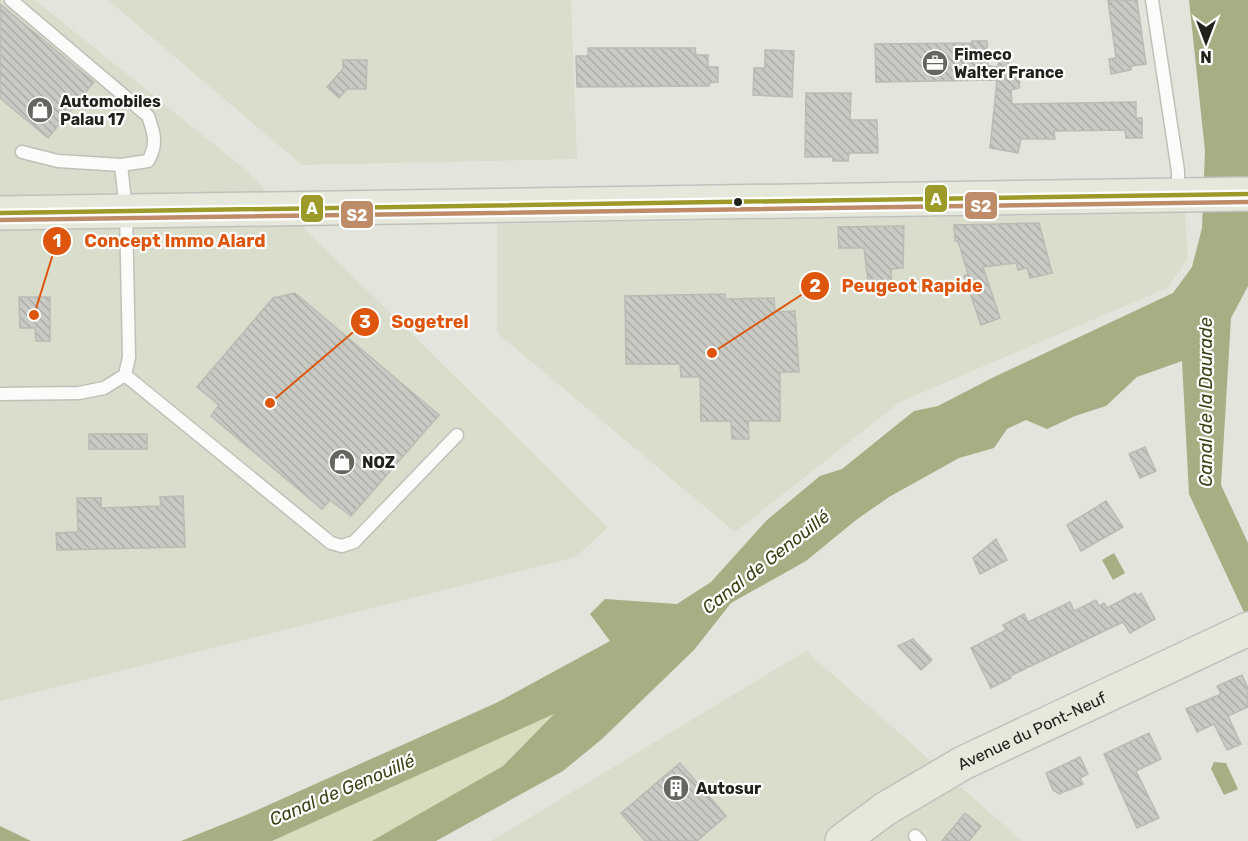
<svg xmlns="http://www.w3.org/2000/svg" width="1248" height="841" font-family="Rubik,sans-serif">
  <style>
    .built { fill: #d9ddcc }
    .green { fill: #d7debd }
    .water { fill: #a6ae84 }
    .building { fill: url(#building-back-hatch); stroke: #b9bbb4; stroke-width: 1.5 }
    .lines { fill: none; stroke-linecap: round; stroke-linejoin: round }
    .service-casing { stroke: #bfc1b9; stroke-width: 15 }
    .primary-casing { stroke: #c0c1bc; stroke-width: 36 }
    .service { stroke: #fbfbfa; stroke-width: 12 }
    .primary { stroke: #e6e8db; stroke-width: 33 }
    .bus-1-casing { stroke: #fff; stroke-width: 9 }
    .bus-2-casing { stroke: #fff; stroke-width: 9 }
    .bus-1 { stroke: #9c9a29; stroke-width: 4.5 }
    .bus-2 { stroke: #bf8c6a; stroke-width: 4.5 }
    .bus-dot { fill: #20221c; stroke: #fff; stroke-width: 2 }
    .labels { text-anchor: middle; dominant-baseline: central; stroke-width: 4.5; stroke-linejoin: round; paint-order: stroke }
    .poi-label { font-size: 16px; font-weight: bold; fill: #20221c; stroke: #fff; text-anchor: start }
    .street-label { font-size: 16px; fill: #20221c; stroke: #fff }
    .water-label { font-size: 18px; font-style: italic; fill: #3c4317; stroke: #fff }
    .leader { fill: none; stroke: #de560d; stroke-width: 2 }
    .callout-dot { fill: #de560d; stroke: #fff; stroke-width: 2 }
    .mark-label { font-size: 18px; text-anchor: middle; font-weight: bold; fill: #fff }
    .callout-label { font-size: 18px; text-anchor: middle; font-weight: bold; fill: #de560d; stroke: #fff; stroke-width: 4.5; stroke-linejoin: round; paint-order: stroke }
    .line-badge { stroke: #fff; stroke-width: 2 }
    .badge-label { font-size: 16px; text-anchor: middle; font-weight: bold; fill: #fff }
  </style>
  <defs>
    <pattern id="building-back-hatch" width="6" height="6" patternUnits="userSpaceOnUse" patternTransform="scale(1.5)"><rect width="6" height="6" fill="#c9cac3"/><path d="M-1 5l2 2M0 0l6 6M5-1l2 2" fill="none" stroke="#acada7"/></pattern>
  </defs>
  <rect width="100%" height="100%" fill="#e3e5dc"/>
  <g class="built">
    <polygon points="0,0 35,0 241,166 608,527 576,557 0,701"/>
    <polygon points="108,0 571,0 577,159 302,165"/>
    <polygon points="1185,213 1188,259 1167,288 900,402 735,532 497,333 497,224"/>
    <polygon points="806,651 1022,841 491,841"/>
  </g>
  <polygon class="green" points="556,713 503,766 375,841 272,841"/>
  <g class="water">
    <polygon points="1189,0 1248,0 1248,286 1231,318 1221,485 1248,543 1248,621 1189,494 1182,361 1137,377 1106,406 1075,416 1047,429 1026,420 1007,429 994,448 959,458 889,497 856,520 806,561 731,603 694,650 602,739 563,771 436,841 372,841 503,766 554,714 272,841 181,841 246,815 496,703 610,641 590,614 605,599 677,604 711,582 767,520 820,476 842,469 914,411 938,406 994,377 1173,293 1192,267 1202,228 1205,151"/>
    <polygon points="1114,553 1125,573 1113,580 1102,560"/>
    <polygon points="1214,762 1226,763 1238,789 1224,795 1211,769"/>
    <polygon points="0,826 31,841 0,841"/>
  </g>
  <g class="building">
    <polygon points="1108,0 1137,0 1146,64 1131,66 1131,70 1111,74 1109,59 1116,58"/>
    <polygon points="0,4 94,82 48,138 0,98"/>
    <polygon points="972,41 987,41 988,66 998,67 999,55 1008,55 1009,67 1021,68 1019,88 1011,90 1012,104 1136,102 1136,118 1142,118 1142,138 1126,138 1125,130 1054,131 1055,139 1021,139 1018,153 990,148 997,80 876,82 875,44 972,43"/>
    <polygon points="588,48 695,48 696,55 708,55 708,67 718,67 718,82 709,83 709,86 577,87 576,56 588,56"/>
    <polygon points="765,50 794,51 792,97 753,95 754,68 765,68"/>
    <polygon points="343,60 367,60 366,89 347,89 339,98 327,87 343,69"/>
    <polygon points="806,93 851,93 850,120 877,120 878,153 849,153 848,161 833,161 833,157 805,157"/>
    <polygon points="1039,223 1052,273 1030,278 1027,268 1018,270 1016,263 983,267 1000,318 981,325 964,276 968,274 958,241 955,241 954,225"/>
    <polygon points="904,226 903,268 891,269 892,289 869,290 864,248 839,248 838,227"/>
    <polygon points="295,293 439,415 351,516 330,500 322,509 211,416 219,405 197,387 273,298"/>
    <polygon points="725,294 725,299 774,298 775,312 795,311 799,372 780,372 780,421 748,421 749,439 732,439 731,421 701,421 700,377 681,377 680,364 626,364 625,296"/>
    <polygon points="19,297 50,297 50,341 36,341 35,328 20,328"/>
    <rect x="89" y="434" width="58" height="15"/>
    <polygon points="1145,447 1156,471 1140,478 1129,454"/>
    <polygon points="183,496 185,547 57,550 56,533 78,532 77,498 101,498 101,508 161,506 160,497"/>
    <polygon points="1106,501 1123,527 1081,551 1067,525"/>
    <polygon points="996,539 1007,560 980,574 973,558"/>
    <polygon points="1135,593 1137,596 1141,593 1155,619 1130,633 1123,622 1010,676 1011,678 991,688 971,648 1006,630 1003,625 1024,614 1028,622 1070,602 1074,611 1096,600 1099,606 1104,603 1107,608"/>
    <polygon points="913,639 932,660 921,670 898,646"/>
    <polygon points="1242,675 1248,688 1248,707 1228,716 1241,744 1227,750 1214,724 1197,732 1186,709 1221,694 1217,686"/>
    <polygon points="1149,733 1161,759 1136,771 1159,818 1137,828 1104,754"/>
    <polygon points="1080,757 1088,774 1080,778 1083,784 1059,794 1053,790 1046,773"/>
    <polygon points="680,763 726,816 697,841 645,841 621,813"/>
    <polygon points="965,813 981,826 969,841 942,841"/>
  </g>
  <g class="lines">
    <defs>
      <g id="service">
        <path d="M 11,0 L 148,116 C 154,133 158,144 148,161 L 121,165"/>
        <polyline points="1152,0 1178,171 1178,194"/>
        <polyline points="125,375 331,543 342,546 354,542 457,435"/>
        <polyline points="0,394 79,393 104,388 125,375 129,357 126,211 121,165 58,161 22,152"/>
        <polyline points="915,836 920,841"/>
      </g>
      <g id="primary">
        <polyline points="0,213 1248,194"/>
        <path id="s1" d="M 842,841 L 885,809 L 963,763 L 1248,629"/>
      </g>
    </defs>
    <use href="#service" class="service-casing"/>
    <use href="#primary" class="primary-casing"/>
    <use href="#service" class="service"/>
    <use href="#primary" class="primary"/>
    <defs>
      <polyline id="bus-1" points="0,213 1248,194"/>
      <polyline id="bus-2" points="0,220 1248,202"/>
    </defs>
    <use href="#bus-1" class="bus-1-casing"/>
    <use href="#bus-2" class="bus-2-casing"/>
    <use href="#bus-1" class="bus-1"/>
    <use href="#bus-2" class="bus-2"/>
  </g>
  <defs>
    <symbol id="office-disc" viewBox="-11 -11 22 22"><circle r="9.5" fill="#64665f" stroke="#fff"/><path d="M-6-3h4V-5.5h4V-3h4V5H-6ZM-1-4.5V-3h2v-1.5ZM-6 0V1H6V0Z" fill="#fff"/></symbol>
    <symbol id="shop-disc" viewBox="-11 -11 22 22"><circle r="9.5" fill="#64665f" stroke="#fff"/><path d="M-5-2.5h2.3a2.7 3.5 0 0 1 5.4 0H5L5.5 6h-11ZM-1.5-2.5h3a1.5 2.3 0 0 0-3 0Z" fill="#fff"/></symbol>
    <symbol id="building-disc" viewBox="-11 -11 22 22"><circle r="9.5" fill="#64665f" stroke="#fff"/><path d="M-4-6H4V6H1V3H-1V6H-4ZM-2.5-4.3h1.7v1.8h-1.7ZM.8-4.3h1.7v1.8H.8ZM-2.5-1h1.7V.8h-1.7ZM.8-1h1.7V.8H.8Z" fill="#fff"/></symbol>
  </defs>
  <g fill-rule="evenodd">
    <use href="#office-disc" x="920" y="48" width="30" height="30"/>
    <use href="#shop-disc" x="25" y="95" width="30" height="30"/>
    <use href="#shop-disc" x="327" y="447" width="30" height="30"/>
    <use href="#building-disc" x="661" y="773" width="30" height="30"/>
  </g>
  <circle class="bus-dot" cx="738" cy="202" r="5"/>
  <g class="labels">
    <g class="poi-label">
      <text x="954" y="54">Fimeco<tspan x="954" dy="18">Walter France</tspan></text>
      <text x="60" y="101">Automobiles<tspan x="60" dy="18">Palau 17</tspan></text>
      <text x="362" y="462">NOZ</text>
      <text x="696" y="788">Autosur</text>
    </g>
    <g class="street-label">
      <text stroke="none"><textPath href="#s1" startOffset="220">Avenue du Pont-Neuf</textPath></text>
    </g>
    <g class="water-label">
      <text transform="translate(1206 402) rotate(-90)">Canal de la Daurade</text>
      <text transform="translate(766 562) rotate(-38)">Canal de Genouillé</text>
      <text transform="translate(342 790) rotate(-23)">Canal de Genouillé</text>
    </g>
  </g>
  <path class="leader" d="M34 315L57 241M712 353L815 286M270 403L365 322"/>
  <g class="callout-dot">
    <circle cx="34" cy="315" r="6"/>
    <circle cx="712" cy="353" r="6"/>
    <circle cx="270" cy="403" r="6"/>
    <circle cx="57" cy="241" r="15"/>
    <circle cx="815" cy="286" r="15"/>
    <circle cx="365" cy="322" r="15"/>
  </g>
  <g class="mark-label">
    <text x="57" y="247">1</text>
    <text x="815" y="292">2</text>
    <text x="365" y="328">3</text>
  </g>
  <g class="callout-label">
    <text x="175" y="247">Concept Immo Alard</text>
    <text x="912" y="292">Peugeot Rapide</text>
    <text x="430" y="328">Sogetrel</text>
  </g>
  <g class="line-badge">
    <rect x="924" y="184" width="24" height="29" rx="6" fill="#9c9a29"/>
    <rect x="964" y="191" width="34" height="29" rx="6" fill="#bf8c6a"/>
    <rect x="300" y="194" width="24" height="29" rx="6" fill="#9c9a29"/>
    <rect x="340" y="200" width="34" height="29" rx="6" fill="#bf8c6a"/>
  </g>
  <g class="badge-label">
    <text x="936" y="205">A</text>
    <text x="981" y="212">S2</text>
    <text x="312" y="214">A</text>
    <text x="357" y="221">S2</text>
  </g>
  <g transform="translate(1206 42) rotate(180)" stroke="#ffffff" stroke-width="4.5" paint-order="stroke">
  <path d="M0-4.5L10 22L0 15L-10 22Z" fill="#20221c"/>
  <text y="-9" font-size="16" font-weight="bold" text-anchor="middle" fill="#20221c">N</text>
  </g>
</svg>
